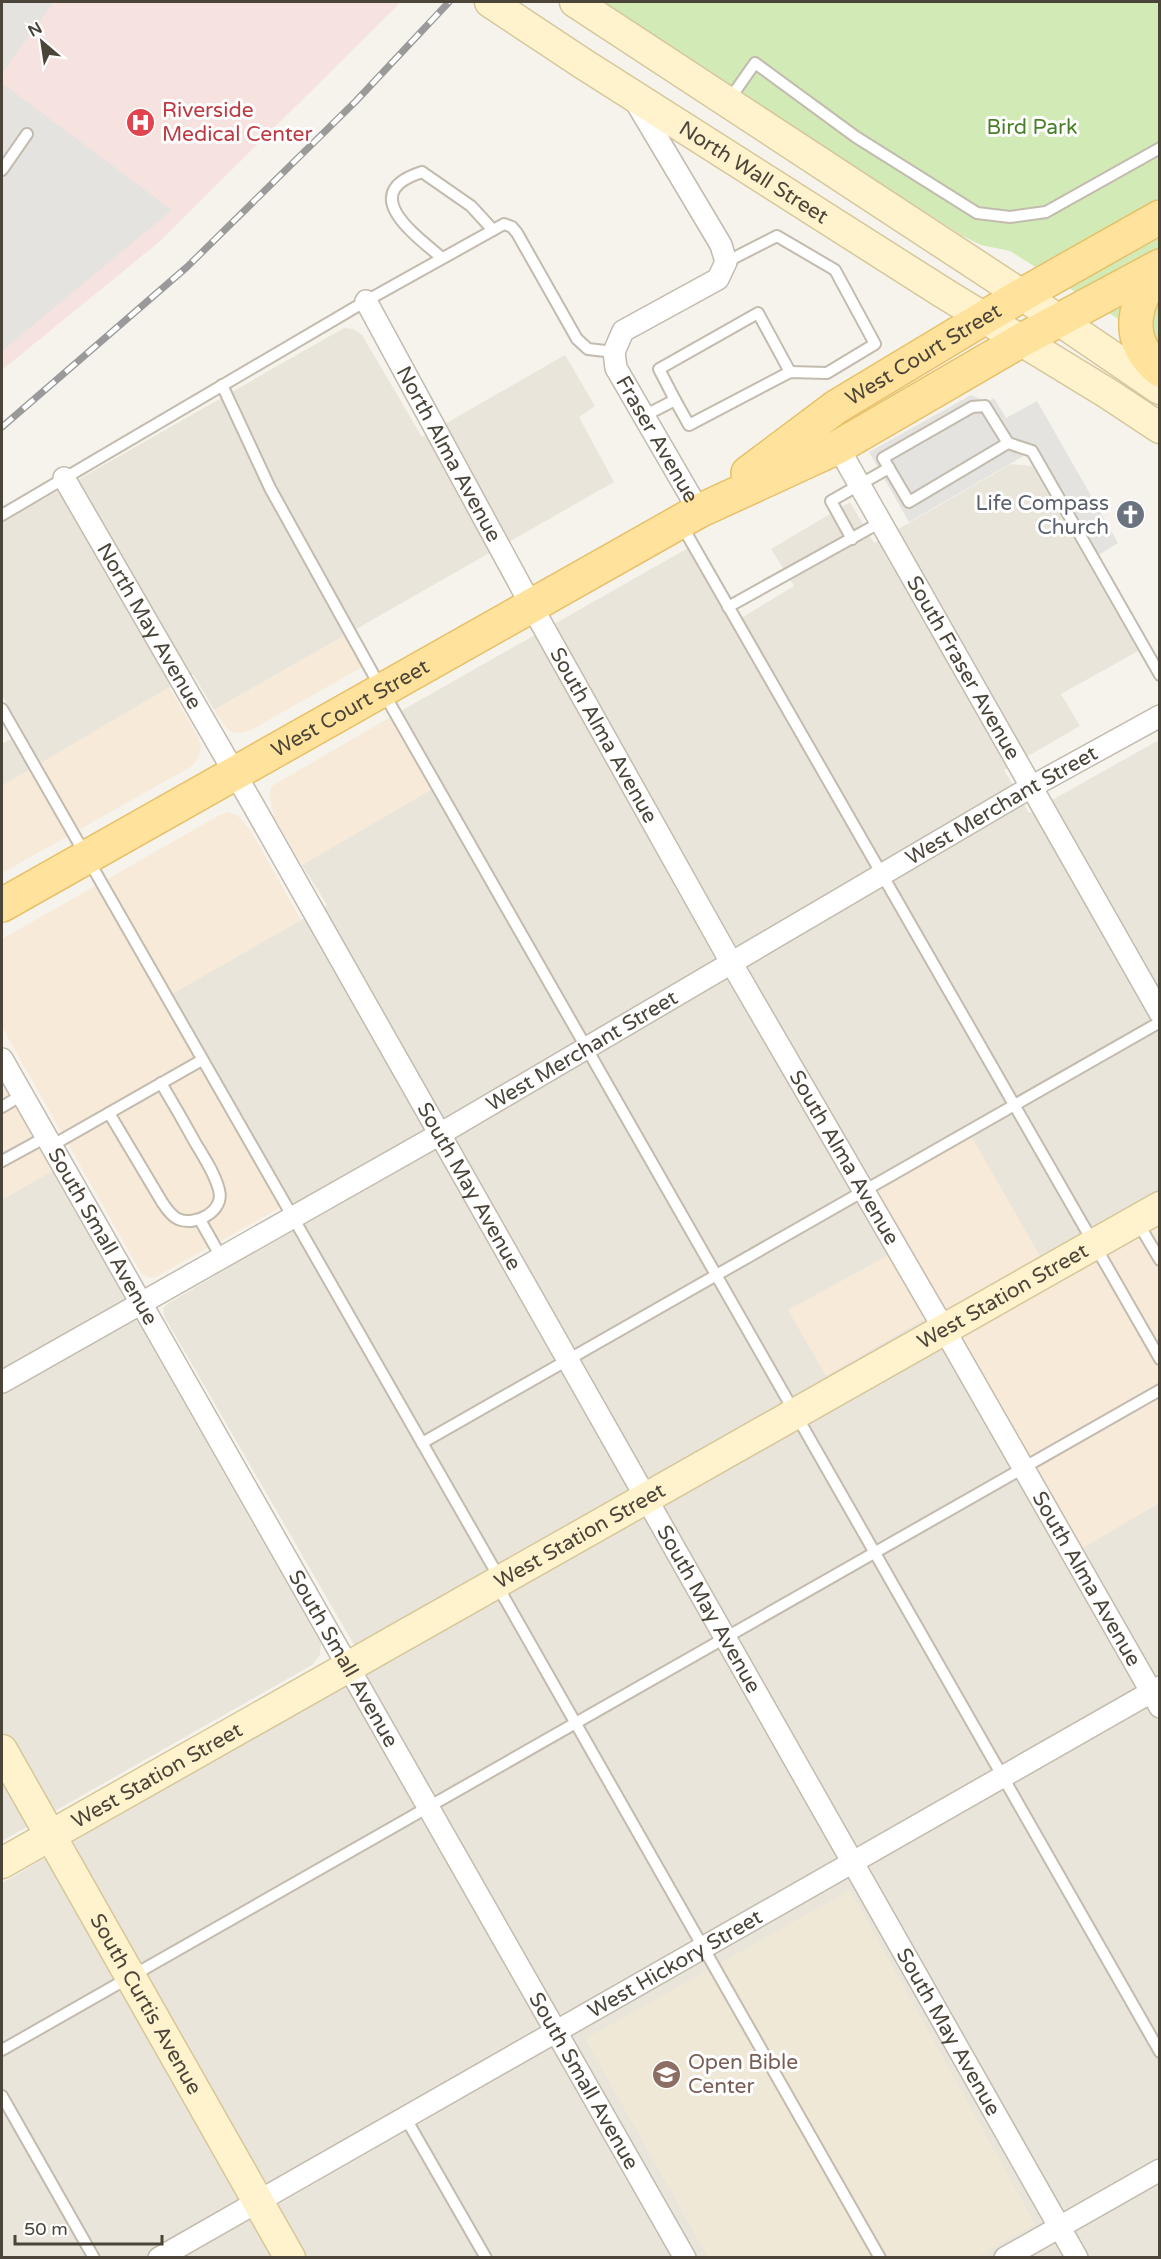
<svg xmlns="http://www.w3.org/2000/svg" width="1161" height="2259" font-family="'Varela Round',sans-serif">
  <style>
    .residential { fill: #eae5da }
    .commercial { fill: #f7ead8 }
    .education { fill: #efe8d6 }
    .medical { fill: #f6e3e0 }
    .park { fill: #d2eab5 }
    .parking { fill: #e5e3e0 }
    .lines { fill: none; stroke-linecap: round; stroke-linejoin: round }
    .lane-casing { stroke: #c2bbae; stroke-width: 14 }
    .street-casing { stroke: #c2bbae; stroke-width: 24 }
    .secondary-casing { stroke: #d6c79b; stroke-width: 33 }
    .primary-casing { stroke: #e6c16a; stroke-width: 36 }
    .lane { stroke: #fff; stroke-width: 10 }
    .street { stroke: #fff; stroke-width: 21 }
    .secondary { stroke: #fff3cd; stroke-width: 30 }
    .primary { stroke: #ffe39c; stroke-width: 33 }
    .rail-casing { stroke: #9a9a9a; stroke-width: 7 }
    .rail { stroke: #fff; stroke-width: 4.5; stroke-dasharray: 14; stroke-linecap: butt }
    .labels { text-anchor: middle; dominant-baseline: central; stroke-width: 6; stroke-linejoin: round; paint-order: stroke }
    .health-label { font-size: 21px; fill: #be3a42; stroke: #fff; text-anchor: start }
    .park-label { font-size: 21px; fill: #4a7f2a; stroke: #fff }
    .street-label { font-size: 21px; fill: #4b4439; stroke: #fff }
    .worship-label { font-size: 21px; fill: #5b616d; stroke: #fff; text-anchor: end }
    .education-label { font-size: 21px; fill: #785e54; stroke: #fff; text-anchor: start }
  </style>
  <rect width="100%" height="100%" fill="#f6f3ec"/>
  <g class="residential">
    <polygon points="344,328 353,329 362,335 422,437 565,355 595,406 579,417 614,482 214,710 193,674 2,786 2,744 23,732 2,695 2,523"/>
    <polygon points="1011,464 1032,466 1138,651 1061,694 1080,726 1004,770 1029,813 1159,740 1159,1226 1056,1285 970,1135 909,1244 826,1375 945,1307 1082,1548 1159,1503 1159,2257 2,2257 2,1883 369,1671 164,1316 163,1308 169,1303 299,1226 170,995 327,905 302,865 442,783 401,711 688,548 733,623 794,586 771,549 850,502 874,543"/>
    <polygon points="52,1171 321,1644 320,1655 312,1665 2,1841 2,1200"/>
  </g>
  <g class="commercial">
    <polygon points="346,635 364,666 251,730 240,733 232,732 225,726 214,710"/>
    <polygon points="169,687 197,735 201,746 199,756 192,766 2,873 2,786"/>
    <polygon points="401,711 442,783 302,865 274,817 269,794 272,786"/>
    <polygon points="229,812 238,816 251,831 301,920 170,995 287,1204 154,1278 147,1277 141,1273 2,1027 2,939 218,816"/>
    <polygon points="2,1082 52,1171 2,1200"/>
    <polygon points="970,1134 1056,1284 1159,1226 1159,1503 1082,1548 945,1307 826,1376 788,1310 909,1244 877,1189"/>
  </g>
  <polygon class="education" points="850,1890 1035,2224 977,2257 708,2257 585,2039"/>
  <polygon class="medical" points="2,2 401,2 158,243 2,370"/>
  <polygon class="park" points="600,2 1159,2 1159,356 1147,337 1010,251 981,245 961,235"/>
  <g class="parking">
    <polygon points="2,2 54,2 2,73"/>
    <polygon points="2,83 172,210 2,351"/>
    <polygon points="971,395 988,402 994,398 1006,418 1037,401 1118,543 1097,556 1036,449 909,522 869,452"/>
  </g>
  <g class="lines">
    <defs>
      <g id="lane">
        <polyline points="729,100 755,63 856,137 977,213 1010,217 1046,212 1160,148"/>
        <polyline points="2,170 27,134"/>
        <path d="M 442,258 C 415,235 356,193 422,172 L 471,206 L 493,230"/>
        <polyline points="222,385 270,488 382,690 1160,2052"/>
        <polyline points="675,400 659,369 758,313 790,372"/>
        <polyline points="644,416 675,400 689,425 790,372 827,373 875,344 835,270 777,236 726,262"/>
        <polyline points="1008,443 909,502 883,458 972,407 985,406 1008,443 1032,451 1160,675"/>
        <polyline points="2,515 366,301 504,224 512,227 517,233 577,339 588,349 614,352"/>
        <polyline points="681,524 1160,1359"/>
        <polyline points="852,539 831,501 889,468"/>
        <polyline points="728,607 881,522"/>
        <polyline points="2,709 500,1579"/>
        <polyline points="2,1107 22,1095"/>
        <path d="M 109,1113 L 162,1202 C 166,1208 171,1216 178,1219 C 195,1227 225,1211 219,1190 C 215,1174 205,1159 196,1144 C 185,1124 173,1103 161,1083"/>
        <polyline points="51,1146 202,1060"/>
        <polyline points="2,1161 46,1137"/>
        <polyline points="200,1220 221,1257"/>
        <polyline points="1138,1223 1160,1260"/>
        <polyline points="422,1443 1160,1022"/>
        <polyline points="497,1585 880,2258"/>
        <polyline points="2,2050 1160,1390"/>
        <polyline points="2,2096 94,2258"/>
        <polyline points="405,2117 486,2258"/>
      </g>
      <g id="street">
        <path id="s1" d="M 634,99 L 721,245 L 726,262 L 718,279 L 623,331 L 614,352 L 616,368 L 699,511"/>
        <path id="s2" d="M 366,301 L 531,605 L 732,964 L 944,1329 L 1160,1707"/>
        <path id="s3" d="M 838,447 L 1160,1013"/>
        <path id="s4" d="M 64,478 L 252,803 L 1077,2258"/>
        <path id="s5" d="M 2,1059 L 685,2258"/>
        <path id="s6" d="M 2,1382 L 440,1134 L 1031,787 L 1160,716"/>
        <path id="s7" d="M 159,2258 L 1160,1687"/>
        <polyline points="1005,2258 1160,2170"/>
      </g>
      <g id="secondary">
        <path id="s8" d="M 490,2 L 582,63 L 942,292 L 1107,393 L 1160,428"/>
        <polyline points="575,2 1022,295 1160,389"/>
        <path id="s9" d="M 2,1750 L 290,2258"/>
        <path id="s10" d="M 2,1863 L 1160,1207"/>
      </g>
      <g id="primary">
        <path d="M 1160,269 C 1133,301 1123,340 1160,370"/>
        <path id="s11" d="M 748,473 L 836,407 L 1022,295 L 1160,217"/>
        <path id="s12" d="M 2,905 L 699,511 L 838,447 L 1020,341 L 1160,266"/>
      </g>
    </defs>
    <use href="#lane" class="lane-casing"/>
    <use href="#street" class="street-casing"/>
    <use href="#secondary" class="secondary-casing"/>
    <use href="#primary" class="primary-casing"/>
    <use href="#lane" class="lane"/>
    <use href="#street" class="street"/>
    <use href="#secondary" class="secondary"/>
    <use href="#primary" class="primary"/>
    <defs>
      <polyline id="rail" points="2,427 187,267 356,101 449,2"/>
    </defs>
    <use href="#rail" class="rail-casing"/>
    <use href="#rail" class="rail"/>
  </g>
  <defs>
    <symbol id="hospital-disc" viewBox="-11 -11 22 22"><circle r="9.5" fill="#e0444e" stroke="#fff"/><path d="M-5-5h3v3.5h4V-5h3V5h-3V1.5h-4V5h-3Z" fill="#fff"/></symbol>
    <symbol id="church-disc" viewBox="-11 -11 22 22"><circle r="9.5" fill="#6b7280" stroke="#fff"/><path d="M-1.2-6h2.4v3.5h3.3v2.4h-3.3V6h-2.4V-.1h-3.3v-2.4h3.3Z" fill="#fff"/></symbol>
    <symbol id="school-disc" viewBox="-11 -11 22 22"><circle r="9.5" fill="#8d6e63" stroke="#fff"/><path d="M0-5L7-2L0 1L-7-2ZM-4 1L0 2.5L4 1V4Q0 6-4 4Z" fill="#fff"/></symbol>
  </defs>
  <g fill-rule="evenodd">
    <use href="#hospital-disc" x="124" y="106" width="33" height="33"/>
    <use href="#church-disc" x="1114" y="498" width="33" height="33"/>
    <use href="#school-disc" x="650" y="2058" width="33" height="33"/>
  </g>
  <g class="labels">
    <g class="health-label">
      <text x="162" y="110">Riverside<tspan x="162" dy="24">Medical Center</tspan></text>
    </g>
    <g class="park-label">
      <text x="1032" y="127">Bird Park</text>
    </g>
    <g class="street-label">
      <text stroke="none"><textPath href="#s8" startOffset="314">North Wall Street</textPath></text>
      <text stroke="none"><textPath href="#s11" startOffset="212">West Court Street</textPath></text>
      <text stroke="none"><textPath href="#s1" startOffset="436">Fraser Avenue</textPath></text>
      <text stroke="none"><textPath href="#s2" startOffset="174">North Alma Avenue</textPath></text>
      <text stroke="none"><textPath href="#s4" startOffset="171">North May Avenue</textPath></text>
      <text stroke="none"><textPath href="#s3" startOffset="254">South Fraser Avenue</textPath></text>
      <text stroke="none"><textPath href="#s12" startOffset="400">West Court Street</textPath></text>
      <text stroke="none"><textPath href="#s2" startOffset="495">South Alma Avenue</textPath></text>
      <text stroke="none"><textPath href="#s6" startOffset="1154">West Merchant Street</textPath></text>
      <text stroke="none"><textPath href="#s6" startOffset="668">West Merchant Street</textPath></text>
      <text stroke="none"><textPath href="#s2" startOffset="981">South Alma Avenue</textPath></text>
      <text stroke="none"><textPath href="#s4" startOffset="816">South May Avenue</textPath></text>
      <text stroke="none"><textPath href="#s5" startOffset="204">South Small Avenue</textPath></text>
      <text stroke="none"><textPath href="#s10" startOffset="1150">West Station Street</textPath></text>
      <text stroke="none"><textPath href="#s10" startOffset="664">West Station Street</textPath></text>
      <text stroke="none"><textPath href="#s2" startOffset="1467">South Alma Avenue</textPath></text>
      <text stroke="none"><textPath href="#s4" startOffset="1302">South May Avenue</textPath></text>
      <text stroke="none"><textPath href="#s5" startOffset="690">South Small Avenue</textPath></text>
      <text stroke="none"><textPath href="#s10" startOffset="178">West Station Street</textPath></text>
      <text stroke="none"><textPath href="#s7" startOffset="594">West Hickory Street</textPath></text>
      <text stroke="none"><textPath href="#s9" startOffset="292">South Curtis Avenue</textPath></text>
      <text stroke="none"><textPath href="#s4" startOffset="1788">South May Avenue</textPath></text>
      <text stroke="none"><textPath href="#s5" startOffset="1176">South Small Avenue</textPath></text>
    </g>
    <g class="worship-label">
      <text x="1109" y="503">Life Compass<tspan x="1109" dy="24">Church</tspan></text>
    </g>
    <g class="education-label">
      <text x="688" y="2062">Open Bible<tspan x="688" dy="24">Center</tspan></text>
    </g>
  </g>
  <rect width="1161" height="2259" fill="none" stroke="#4b4439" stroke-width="6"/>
  <g transform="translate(42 42) rotate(331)" stroke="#ffffff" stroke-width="4.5" paint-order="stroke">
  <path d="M0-4.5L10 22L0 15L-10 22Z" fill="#4b4439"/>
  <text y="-9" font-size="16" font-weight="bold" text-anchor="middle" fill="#4b4439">N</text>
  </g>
  <path d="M15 2235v9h147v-9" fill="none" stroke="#4b4439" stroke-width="3"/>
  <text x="24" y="2235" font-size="18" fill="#4b4439" stroke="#ffffff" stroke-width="4.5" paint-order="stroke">50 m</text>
</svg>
